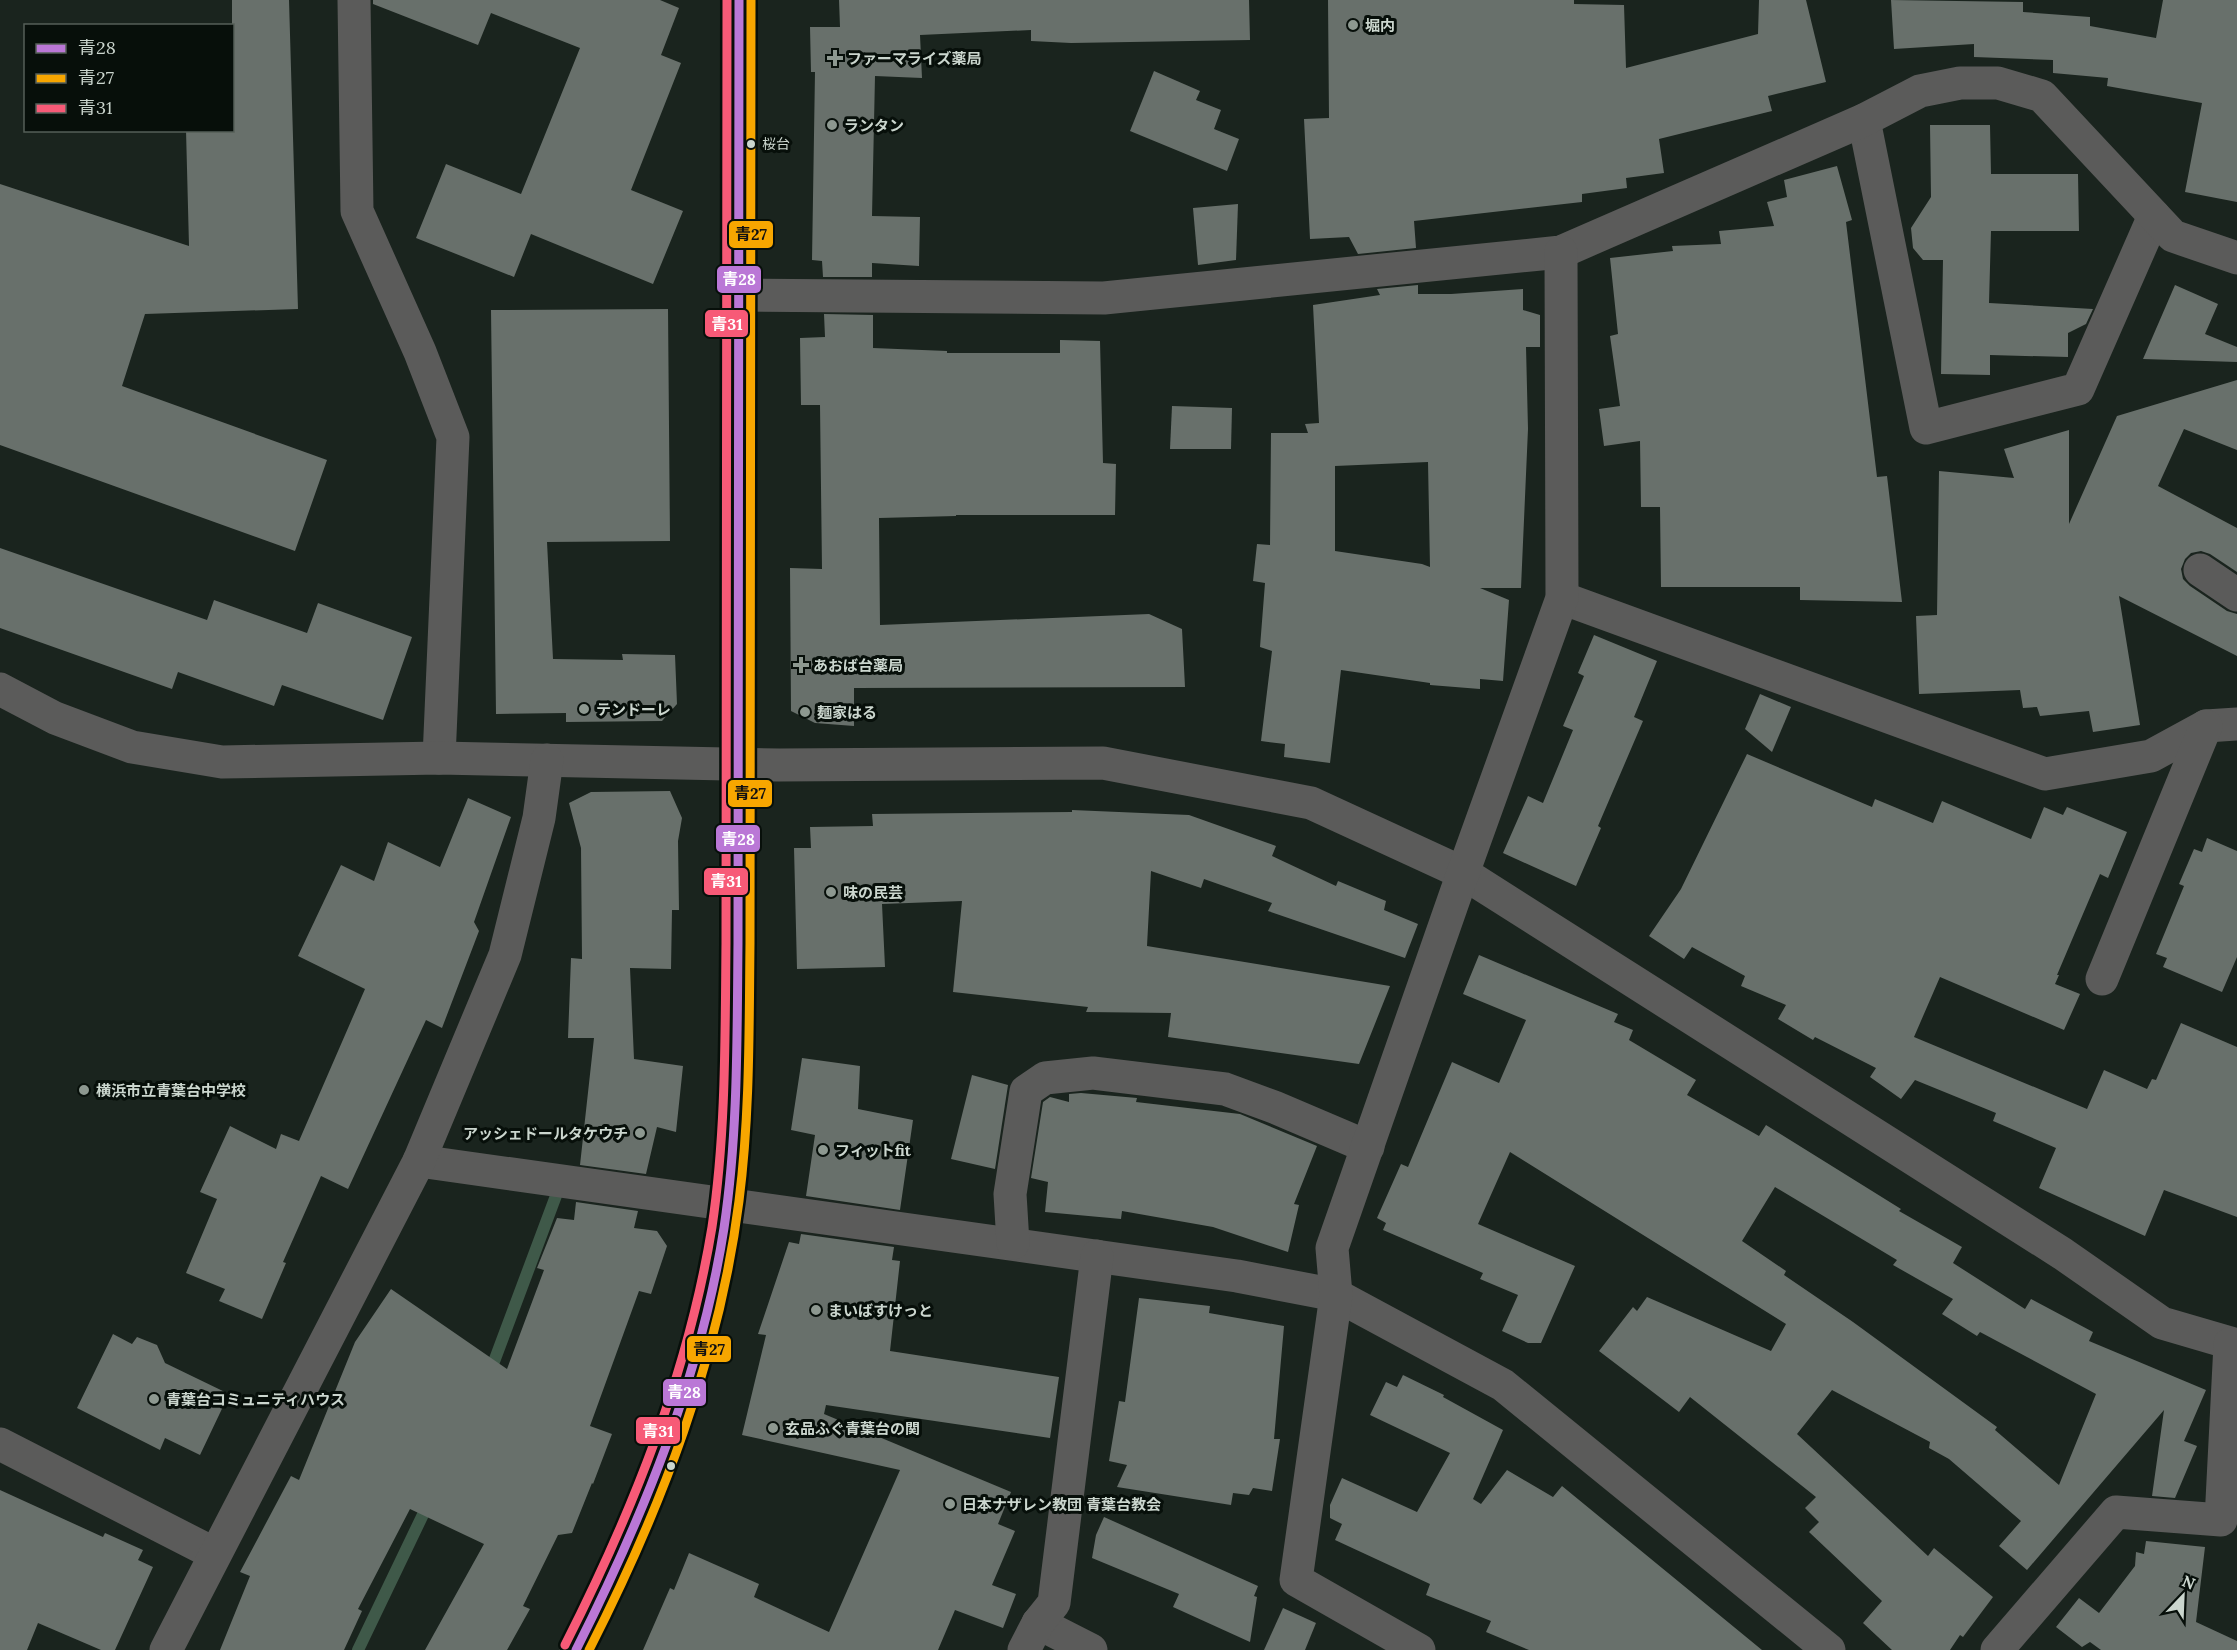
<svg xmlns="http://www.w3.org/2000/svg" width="2237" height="1650" font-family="Lora,'Noto Sans JP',serif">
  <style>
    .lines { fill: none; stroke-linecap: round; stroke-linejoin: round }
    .stream { stroke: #3f5949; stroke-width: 12 }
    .building { fill: #68706b; fill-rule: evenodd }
    .minor { stroke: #5b5b5a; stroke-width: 33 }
    .major { stroke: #5a5b5a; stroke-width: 33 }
    .bus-1-casing { stroke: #070f0a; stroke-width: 14 }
    .bus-2-casing { stroke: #070f0a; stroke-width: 14 }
    .bus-3-casing { stroke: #070f0a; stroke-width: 14 }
    .bus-1 { stroke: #ba77d6; stroke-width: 9 }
    .bus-2 { stroke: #f7a600; stroke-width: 9 }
    .bus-3 { stroke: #f75a77; stroke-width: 9 }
    .poi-dot { fill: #8d9890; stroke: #070f0a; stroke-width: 2 }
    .bus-dot { fill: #cbd6ce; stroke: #070f0a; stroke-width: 2 }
    .labels { text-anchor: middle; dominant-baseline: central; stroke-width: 6; stroke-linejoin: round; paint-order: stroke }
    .bus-label { font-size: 14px; fill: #cbd6ce; stroke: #070f0a; text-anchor: start }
    .poi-label { font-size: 15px; font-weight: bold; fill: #cbd6ce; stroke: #070f0a; text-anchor: start }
    .line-badge { stroke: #070f0a; stroke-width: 2 }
    .badge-label { font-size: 16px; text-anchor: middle; font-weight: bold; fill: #fff }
    .pale-badge-label { font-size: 16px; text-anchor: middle; font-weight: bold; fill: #111 }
  </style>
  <rect width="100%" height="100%" fill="#1a241e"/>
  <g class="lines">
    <g class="stream">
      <polyline points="489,1375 560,1185"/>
      <polyline points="358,1650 429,1502"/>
    </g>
  </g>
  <g class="building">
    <polygon points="232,0 289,0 298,309 145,314 122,386 327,460 295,551 0,445 0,184 189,246 186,130 232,130"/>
    <polygon points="373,0 660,0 679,8 661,55 681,63 631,190 683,211 653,284 531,234 514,277 416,238 446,164 521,194 580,48 491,13 478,45 373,4"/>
    <polygon points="839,0 1249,0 1250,40 1071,43 1031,41 1031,30 920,35 922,78 875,76 872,216 920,217 919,266 872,263 872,277 823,277 822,261 812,260 815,72 811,72 810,27 840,27"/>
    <polygon points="1328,0 1574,0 1574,4 1624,5 1626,68 1758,34 1759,0 1806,0 1826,82 1768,96 1772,111 1659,139 1664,173 1626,178 1627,188 1582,194 1582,202 1414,221 1416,248 1358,254 1349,237 1310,239 1304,119 1329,118"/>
    <polygon points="1891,0 2023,2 2023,12 2090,17 2090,26 2156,38 2163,0 2237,0 2237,202 2185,192 2202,103 2107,86 2108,78 2053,73 2053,60 1974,57 1974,44 1894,49"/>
    <polygon points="1154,71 1200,91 1196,100 1221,110 1214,129 1239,139 1227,171 1130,131"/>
    <polygon points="1930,125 1990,125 1991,174 2078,174 2079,231 1991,231 1989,303 2093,309 2086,324 2068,333 2068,357 1990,355 1990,375 1941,374 1943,260 1923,260 1913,248 1911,228 1931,197"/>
    <polygon points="1837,166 1852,220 1846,222 1877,477 1887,476 1902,602 1800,600 1800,587 1661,587 1660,507 1641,507 1640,441 1604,446 1599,409 1620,406 1610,336 1618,334 1610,258 1673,251 1672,246 1721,244 1719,231 1774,226 1767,202 1787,197 1784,180"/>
    <polygon points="1238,204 1236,260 1198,265 1193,208"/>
    <path d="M 1418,285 L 1418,294 L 1451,294 L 1523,289 L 1523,310 L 1540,315 L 1540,347 L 1526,347 L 1528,429 L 1521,588 L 1480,588 L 1509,600 L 1503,681 L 1480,679 L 1480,689 L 1430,685 L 1430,683 L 1341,670 L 1330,763 L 1284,757 L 1285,744 L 1261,741 L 1272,651 L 1260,647 L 1265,583 L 1253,581 L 1257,544 L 1270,545 L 1271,433 L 1308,433 L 1305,424 L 1319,423 L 1313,305 L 1380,295 L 1377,289 ZM 1428,462 L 1430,567 L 1422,564 L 1335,551 L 1335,466 Z"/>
    <polygon points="2175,285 2218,304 2205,334 2237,347 2237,362 2143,359"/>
    <polygon points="668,309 670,541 547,542 553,659 623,660 622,654 675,655 677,704 662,721 566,722 566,713 496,714 491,310"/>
    <polygon points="824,314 873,315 873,348 947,351 947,353 1060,353 1060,340 1100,341 1103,463 1116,464 1115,515 956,515 956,516 879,518 880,625 1149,614 1182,629 1185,687 854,688 854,726 815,723 791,711 790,568 822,569 820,405 801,405 800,338 825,337"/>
    <polygon points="2237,380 2237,450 2184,429 2158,486 2237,528 2237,572 2210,554 2201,551 2191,553 2185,559 2181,569 2183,579 2190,586 2227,611 2237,614 2237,656 2119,596 2140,725 2093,732 2089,711 2040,716 2037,707 2023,708 2020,690 1919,694 1916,616 1937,615 1939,471 2014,478 2004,449 2069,430 2069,524 2117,416"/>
    <polygon points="1172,406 1232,408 1231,449 1170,449"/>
    <polygon points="0,548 207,620 214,600 307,633 318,603 412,637 383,720 282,685 274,706 178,672 172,689 0,628"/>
    <polygon points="1594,635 1657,661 1634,717 1643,721 1598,826 1601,828 1576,886 1503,853 1528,796 1543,803 1573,730 1563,726 1584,676 1578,673"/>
    <polygon points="1760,694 1791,707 1772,752 1745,729"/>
    <polygon points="1747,754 1872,807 1875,799 1933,823 1942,801 2031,839 2044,807 2063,815 2067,807 2127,832 2108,878 2100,874 2057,975 2059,975 2055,984 2080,994 2064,1030 1940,977 1914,1037 2087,1109 2104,1070 2147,1089 2152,1079 2156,1080 2181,1023 2237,1047 2237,1217 2164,1190 2145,1236 2039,1188 2056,1148 1993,1121 1996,1113 1915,1080 1901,1099 1870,1077 1876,1068 1815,1037 1813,1040 1778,1019 1786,1005 1741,986 1745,976 1692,947 1684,959 1649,936 1681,889"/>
    <polygon points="670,791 682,818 678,841 679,910 672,910 671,969 630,968 634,1059 683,1066 676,1132 657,1127 646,1174 580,1165 594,1038 568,1038 571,958 582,959 581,848 569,803 591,792"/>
    <polygon points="468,798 511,817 474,922 479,931 442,1028 426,1020 348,1189 321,1176 283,1262 286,1263 262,1319 219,1301 225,1289 186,1273 217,1199 200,1192 230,1126 276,1149 281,1134 299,1141 365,989 298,956 341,865 374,881 388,842 440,867"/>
    <polygon points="1072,810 1189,815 1276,846 1272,856 1336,886 1338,881 1386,901 1384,910 1418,924 1405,958 1268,911 1272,903 1204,879 1201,888 1151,871 1147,946 1390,986 1359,1064 1168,1037 1171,1013 1086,1012 1088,1007 953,992 962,901 882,904 885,967 797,969 794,848 811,848 810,827 873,826 872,814 1072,812"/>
    <polygon points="2207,838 2237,851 2237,957 2222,992 2163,967 2167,958 2156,954 2184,886 2179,884 2194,849 2202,852"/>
    <path d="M 1479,955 L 1618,1014 L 1614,1022 L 1633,1030 L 1629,1040 L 1696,1080 L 1687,1095 L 1759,1136 L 1766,1125 L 1901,1209 L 1899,1211 L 1962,1247 L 1953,1263 L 2025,1309 L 2031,1299 L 2093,1332 L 2089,1341 L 2206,1390 L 2184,1441 L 2197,1446 L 2175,1498 L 2152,1496 L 2164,1410 L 2027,1570 L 1999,1546 L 2021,1521 L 1949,1459 L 1929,1448 L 1930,1442 L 1832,1390 L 1797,1434 L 1928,1556 L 1934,1548 L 1993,1597 L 1963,1637 L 1960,1635 L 1950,1650 L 1892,1650 L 1863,1623 L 1882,1601 L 1809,1532 L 1819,1522 L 1805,1508 L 1816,1497 L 1690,1397 L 1679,1412 L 1599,1351 L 1633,1307 L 1637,1311 L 1647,1297 L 1771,1351 L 1786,1324 L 1510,1152 L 1478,1224 L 1575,1266 L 1541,1343 L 1528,1343 L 1502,1331 L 1518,1295 L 1480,1279 L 1483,1273 L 1383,1230 L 1386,1223 L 1377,1218 L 1401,1164 L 1408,1167 L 1452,1062 L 1499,1083 L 1526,1020 L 1463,994 ZM 1775,1187 L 1897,1260 L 1893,1265 L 1953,1299 L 1942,1314 L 1977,1336 L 1980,1332 L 2096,1394 L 2059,1485 L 1995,1430 L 1997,1427 L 1853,1322 L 1784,1275 L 1786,1271 L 1742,1241 Z"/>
    <polygon points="802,1058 860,1066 858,1109 913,1120 900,1210 806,1196 815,1135 791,1130"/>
    <polygon points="972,1075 1008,1085 995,1169 951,1159"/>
    <polygon points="1081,1093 1137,1098 1136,1102 1240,1114 1317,1146 1294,1204 1299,1205 1288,1252 1213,1227 1122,1211 1121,1219 1045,1212 1048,1182 1031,1178 1043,1102 1050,1097 1069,1102 1069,1094"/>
    <polygon points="576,1202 638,1211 634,1228 657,1231 667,1246 651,1294 639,1291 590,1426 612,1434 593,1484 592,1483 572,1533 558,1535 523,1606 530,1609 507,1650 425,1650 484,1544 410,1509 358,1609 362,1611 344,1650 220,1650 250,1576 240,1572 291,1476 299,1480 355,1342 391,1289 507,1369 544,1270 537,1268 557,1218 574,1220"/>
    <polygon points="801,1234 894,1247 892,1260 900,1261 890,1351 1059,1377 1050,1438 826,1405 824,1414 1011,1492 998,1524 1015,1531 992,1585 1016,1594 1003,1628 955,1610 938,1650 643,1650 670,1588 674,1590 689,1553 759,1584 754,1597 829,1632 900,1470 742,1435 766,1335 758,1334 789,1242 799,1244"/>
    <polygon points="1139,1298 1210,1306 1209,1313 1284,1326 1274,1439 1280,1439 1272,1491 1253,1488 1249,1495 1233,1493 1231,1505 1117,1487 1127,1465 1109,1461 1119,1401 1125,1402"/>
    <polygon points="113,1334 132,1344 137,1337 157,1345 165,1363 229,1394 200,1455 165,1438 160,1450 77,1408"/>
    <polygon points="1403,1375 1444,1395 1443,1397 1503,1430 1473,1499 1481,1504 1507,1470 1553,1497 1562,1486 1762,1650 1529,1650 1486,1632 1491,1621 1426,1595 1430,1584 1335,1540 1342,1524 1330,1518 1330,1505 1342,1478 1417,1512 1450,1453 1370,1415 1386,1382 1397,1387"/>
    <polygon points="0,1490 103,1537 105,1533 143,1550 138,1560 153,1567 115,1650 101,1650 38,1623 27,1650 0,1650"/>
    <polygon points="1104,1517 1258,1586 1254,1596 1257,1597 1250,1642 1173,1607 1179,1594 1092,1558 1096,1535"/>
    <polygon points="2146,1541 2205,1547 2196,1622 2237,1641 2237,1650 2101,1650 2090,1642 2082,1647 2056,1627 2079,1598 2099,1613 2135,1566 2136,1552 2144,1554"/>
    <polygon points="1283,1608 1316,1623 1305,1650 1264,1650"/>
  </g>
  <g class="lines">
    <g class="minor">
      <polyline points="354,0 357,211 420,352 453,437 439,758"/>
      <polyline points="1864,120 1926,428 2078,389 2154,216"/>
      <polyline points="740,295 1104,298 1561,252 1864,120 1920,91 1960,83 1998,83 2042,96 2173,236 2237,258"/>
      <polyline points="2200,570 2237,595"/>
      <polyline points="1562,598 2045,774 2151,756 2206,726 2237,724"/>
      <polyline points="0,689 55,718 132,747 222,762 439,758 779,765 1103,763 1311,803 1463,873 2063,1254 2162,1323 2237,1345"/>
      <polyline points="2102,979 2206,726"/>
      <polyline points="419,1161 1237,1276 1336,1295 1503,1385 1829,1650"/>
      <polyline points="1013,1243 1010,1194 1026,1091 1045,1078 1093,1073 1225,1089 1274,1107 1368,1147"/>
      <polyline points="0,1444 215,1554"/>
      <polyline points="1038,1623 1091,1650"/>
      <polyline points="166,1650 419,1161 505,955 539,818 547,760"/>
      <polyline points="1024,1650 1038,1623 1054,1603 1097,1256"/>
      <polyline points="1419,1650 1296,1580 1336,1295 1332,1248 1463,873 1562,598 1561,252"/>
      <polyline points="1997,1650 2116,1512 2221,1520 2230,1344"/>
    </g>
    <path class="major" d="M 576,1650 C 641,1526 691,1397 718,1260 C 734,1178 737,1094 737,1011 C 738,950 738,890 738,830 C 738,652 739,473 740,295 C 738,196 741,98 739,0"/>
    <defs>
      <path id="bus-1" d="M 576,1650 C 643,1517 701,1376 724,1228 C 738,1134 737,1038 738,943 L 739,0"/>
      <path id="bus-2" d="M 589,1650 C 661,1509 719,1359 739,1201 C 750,1115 749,1029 750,943 L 751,0"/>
      <path id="bus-3" d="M 565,1645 C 632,1513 688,1374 712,1227 C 726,1133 725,1038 726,943 L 727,0"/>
    </defs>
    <use href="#bus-1" class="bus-1-casing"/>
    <use href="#bus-2" class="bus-2-casing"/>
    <use href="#bus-3" class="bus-3-casing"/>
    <use href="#bus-1" class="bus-1"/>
    <use href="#bus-2" class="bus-2"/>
    <use href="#bus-3" class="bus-3"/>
  </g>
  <g class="poi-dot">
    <circle cx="1353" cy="25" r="6"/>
    <path d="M832 49h6v6h6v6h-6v6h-6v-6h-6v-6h6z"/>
    <circle cx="832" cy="125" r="6"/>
    <path d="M798 656h6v6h6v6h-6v6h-6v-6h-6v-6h6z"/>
    <circle cx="584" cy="709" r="6"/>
    <circle cx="805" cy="712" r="6"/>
    <circle cx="831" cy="892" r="6"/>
    <circle cx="84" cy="1090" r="6"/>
    <circle cx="640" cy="1133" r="6"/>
    <circle cx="823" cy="1150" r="6"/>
    <circle cx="816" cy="1310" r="6"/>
    <circle cx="154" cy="1399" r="6"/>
    <circle cx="773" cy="1428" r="6"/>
    <circle cx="950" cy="1504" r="6"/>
  </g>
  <g class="bus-dot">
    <circle cx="751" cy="144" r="5"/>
    <circle cx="671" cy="1466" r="5"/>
  </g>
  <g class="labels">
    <g class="bus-label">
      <text x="762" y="144">桜台</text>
    </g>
    <g class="poi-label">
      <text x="1365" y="25">堀内</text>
      <text x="847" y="58">ファーマライズ薬局</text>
      <text x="844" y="125">ランタン</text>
      <text x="813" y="665">あおば台薬局</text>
      <text x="596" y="709">テンドーレ</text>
      <text x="817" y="712">麺家はる</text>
      <text x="843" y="892">味の民芸</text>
      <text x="96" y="1090">横浜市立青葉台中学校</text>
      <text x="628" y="1133" text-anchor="end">アッシェドールタケウチ</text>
      <text x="835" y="1150">フィットfit</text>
      <text x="828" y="1310">まいばすけっと</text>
      <text x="166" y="1399">青葉台コミュニティハウス</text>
      <text x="785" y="1428">玄品ふぐ青葉台の関</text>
      <text x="962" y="1504">日本ナザレン教団 青葉台教会</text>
    </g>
  </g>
  <g class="line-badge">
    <rect x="728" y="220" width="46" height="29" rx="6" fill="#f7a600"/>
    <rect x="716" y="265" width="46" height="29" rx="6" fill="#ba77d6"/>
    <rect x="704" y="309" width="45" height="29" rx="6" fill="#f75a77"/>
    <rect x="727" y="779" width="46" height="29" rx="6" fill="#f7a600"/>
    <rect x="715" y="824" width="46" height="29" rx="6" fill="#ba77d6"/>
    <rect x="703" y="867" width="46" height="29" rx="6" fill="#f75a77"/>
    <rect x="686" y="1335" width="46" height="28" rx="6" fill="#f7a600"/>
    <rect x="662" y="1378" width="45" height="29" rx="6" fill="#ba77d6"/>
    <rect x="635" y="1416" width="46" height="29" rx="6" fill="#f75a77"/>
  </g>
  <g class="badge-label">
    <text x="739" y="285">青28</text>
    <text x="727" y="330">青31</text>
    <text x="738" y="845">青28</text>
    <text x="726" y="887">青31</text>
    <text x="684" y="1398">青28</text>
    <text x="658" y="1437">青31</text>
  </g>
  <g class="pale-badge-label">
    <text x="751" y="240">青27</text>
    <text x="750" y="799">青27</text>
    <text x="709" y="1355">青27</text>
  </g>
  <rect x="24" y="24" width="210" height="108" fill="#070f0a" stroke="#555f58" stroke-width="1.5"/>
  <rect x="36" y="44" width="30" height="9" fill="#ba77d6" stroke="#555f58" stroke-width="1.5"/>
  <text x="78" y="54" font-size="18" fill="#cbd6ce">青28</text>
  <rect x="36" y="74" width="30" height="9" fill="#f7a600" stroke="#555f58" stroke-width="1.5"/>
  <text x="78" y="84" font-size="18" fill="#cbd6ce">青27</text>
  <rect x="36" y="104" width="30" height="9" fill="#f75a77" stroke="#555f58" stroke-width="1.5"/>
  <text x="78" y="114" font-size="18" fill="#cbd6ce">青31</text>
  <g transform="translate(2183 1596) rotate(23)" stroke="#070f0a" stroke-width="4.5" paint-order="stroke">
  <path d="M0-4.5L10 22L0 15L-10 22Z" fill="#cbd6ce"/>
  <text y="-9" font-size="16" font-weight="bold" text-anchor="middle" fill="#cbd6ce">N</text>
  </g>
</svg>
